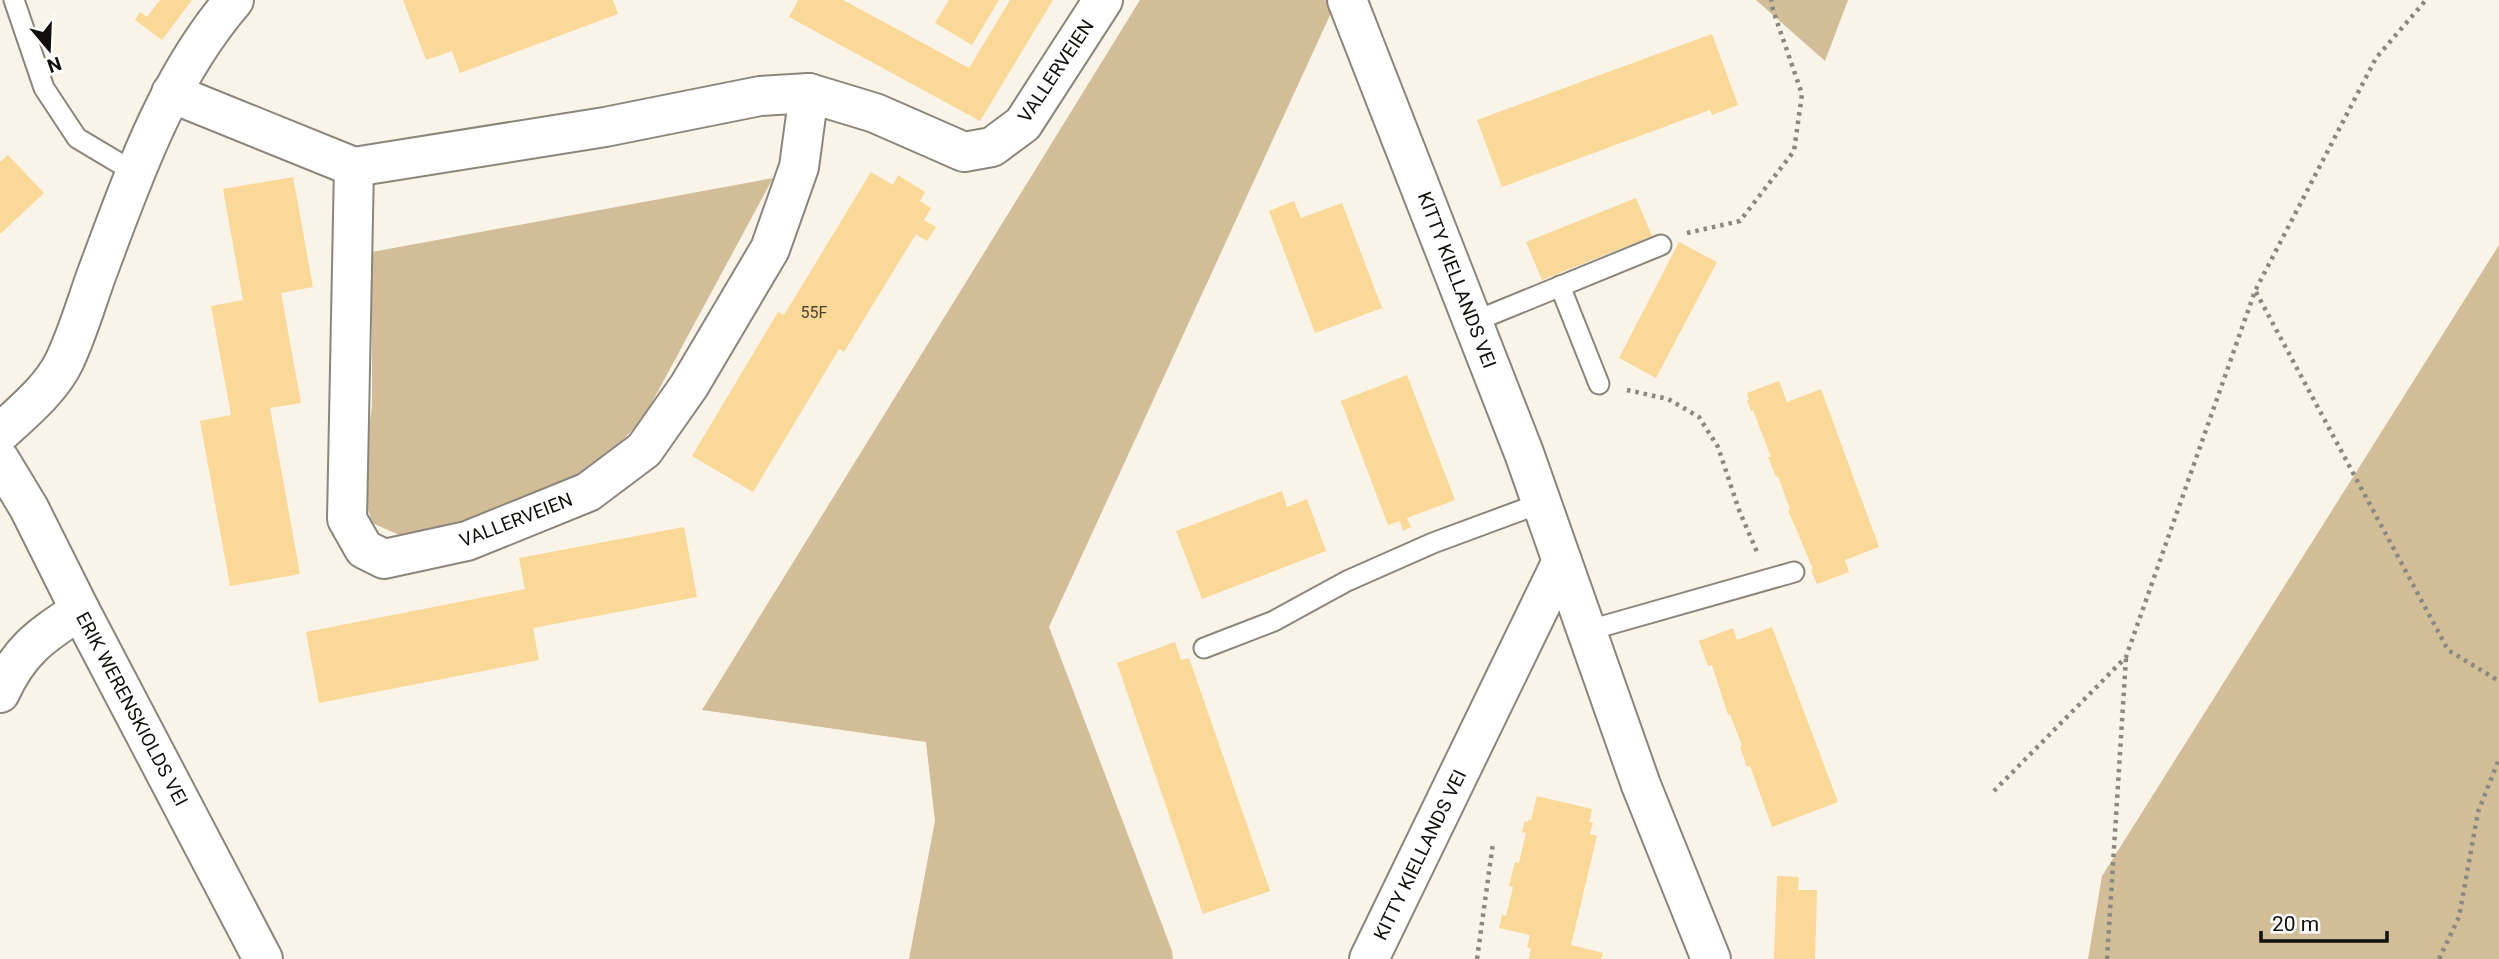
<svg xmlns="http://www.w3.org/2000/svg" width="2499" height="959" font-family="Roboto,sans-serif">
  <style>
    .green { fill: #d1be99 }
    .building { fill: #f9d898 }
    .lines { fill: none; stroke-linecap: round; stroke-linejoin: round }
    .service-casing { stroke: #8b867b; stroke-width: 23 }
    .minor-casing { stroke: #8b867b; stroke-width: 42 }
    .path { stroke: #8c8780; stroke-width: 4.5; stroke-dasharray: 3.5 5; stroke-linecap: butt }
    .service { stroke: #fff; stroke-width: 19 }
    .minor { stroke: #fff; stroke-width: 38 }
    .labels { text-anchor: middle; dominant-baseline: central; stroke-width: 6; stroke-linejoin: round; paint-order: stroke }
    .number-label { font-size: 16px; fill: #4c422f }
    .street-label { font-size: 19px; fill: #12100c; stroke: #fff }
  </style>
  <rect width="100%" height="100%" fill="#faf3e8"/>
  <g class="green">
    <polygon points="1140,0 1337,0 1049,627 1172,951 1173,959 909,959 935,821 926,742 702,710"/>
    <polygon points="1756,0 1848,0 1825,61"/>
    <polygon points="773,178 643,419 596,468 490,519 406,538 372,523 361,486 372,406 372,252"/>
    <polygon points="2499,245 2499,959 2088,959 2102,876"/>
  </g>
  <g class="building">
    <polygon points="160,0 192,0 162,40 135,20 140,12 147,17"/>
    <polygon points="403,0 613,0 618,14 460,73 452,51 426,60"/>
    <polygon points="798,0 843,0 969,68 1010,0 1053,0 980,121 789,17"/>
    <polygon points="949,0 999,0 972,45 935,23"/>
    <polygon points="1712,34 1738,105 1712,115 1710,110 1502,187 1477,120"/>
    <polygon points="8,155 44,193 0,234 0,162"/>
    <polygon points="871,172 893,185 898,175 925,192 920,201 931,208 924,220 936,227 927,241 916,234 844,352 839,349 753,492 692,456 778,312 784,315"/>
    <polygon points="293,177 313,287 281,293 301,403 270,408 300,574 230,586 200,421 231,415 211,306 243,300 223,189"/>
    <polygon points="1636,198 1652,236 1542,280 1526,242"/>
    <polygon points="1294,201 1301,218 1342,203 1382,308 1315,333 1269,211"/>
    <polygon points="1679,242 1717,262 1656,378 1619,358"/>
    <polygon points="1407,375 1455,500 1407,518 1411,527 1403,531 1400,521 1388,525 1341,401"/>
    <polygon points="1779,381 1787,402 1821,389 1879,547 1845,560 1849,572 1817,584 1811,570 1813,569 1788,510 1790,509 1778,476 1776,477 1768,457 1771,457 1753,410 1751,411 1747,400 1749,400 1747,393"/>
    <polygon points="1282,491 1287,507 1307,499 1326,551 1202,599 1176,531"/>
    <polygon points="684,527 697,597 533,628 539,660 319,703 306,632 525,589 519,558"/>
    <polygon points="1772,627 1838,802 1772,827 1750,766 1747,767 1740,747 1742,746 1730,714 1728,715 1712,665 1708,666 1699,641 1733,628 1737,640"/>
    <polygon points="1175,642 1181,660 1189,658 1270,891 1203,914 1117,663"/>
    <polygon points="1537,796 1592,809 1589,822 1593,823 1590,834 1597,836 1571,945 1603,953 1601,959 1529,959 1531,948 1527,948 1530,935 1499,928 1502,915 1506,916 1513,887 1509,886 1515,862 1519,863 1526,833 1522,832 1525,821 1528,822 1529,819 1531,820"/>
    <polygon points="1777,876 1799,877 1798,890 1817,890 1815,959 1774,959"/>
  </g>
  <g class="lines">
    <defs>
      <g id="service">
        <polyline points="14,0 44,88 77,138 134,172"/>
        <polyline points="1560,286 1599,384"/>
        <polyline points="1473,322 1661,245"/>
        <polyline points="1586,631 1794,572"/>
        <polyline points="1204,648 1274,621 1347,581 1433,543 1541,503"/>
      </g>
      <g id="minor">
        <polyline points="1347,0 1524,453 1562,561 1369,959"/>
        <polyline points="171,93 354,167 605,127 760,96 809,93 875,113 964,152 992,147 1023,124 1103,0"/>
        <polyline points="354,167 347,519 364,549 384,559 467,541 588,492 644,450 689,386 770,249 799,167 809,93"/>
        <path d="M 0,433 C 22,413 51,389 64,362 C 77,335 86,304 96,276 C 132,180 166,79 234,0"/>
        <polyline points="0,460 29,508 80,610 263,959"/>
        <polyline points="1562,561 1641,785 1711,959"/>
        <path d="M 0,693 C 20,649 41,636 80,610"/>
      </g>
    </defs>
    <use href="#service" class="service-casing"/>
    <use href="#minor" class="minor-casing"/>
    <g class="path">
      <polyline points="1687,233 1740,221 1794,151 1802,94 1773,10 1771,0"/>
      <polyline points="2256,292 2448,650 2499,681"/>
      <polyline points="1627,390 1668,399 1699,417 1718,447 1739,510 1757,552"/>
      <polyline points="1994,791 2126,657 2255,291 2376,58 2426,0"/>
      <polyline points="1477,959 1493,843"/>
      <polyline points="2107,959 2126,658"/>
      <polyline points="2439,959 2459,917 2478,812 2499,759"/>
    </g>
    <use href="#service" class="service"/>
    <use href="#minor" class="minor"/>
  </g>
  <g class="labels">
    <g class="number-label">
      <text x="814" y="312">55F</text>
    </g>
    <g class="street-label">
      <text transform="translate(1056 71) rotate(-56)">VALLERVEIEN</text>
      <text transform="translate(1457 280) rotate(69)">KITTY KIELLANDS VEI</text>
      <text transform="translate(516 520) rotate(-21)">VALLERVEIEN</text>
      <text transform="translate(132 709) rotate(62)">ERIK WERENSKIOLDS VEI</text>
      <text transform="translate(1420 855) rotate(-64)">KITTY KIELLANDS VEI</text>
    </g>
  </g>
  <g transform="translate(49 49) rotate(161)" stroke="#ffffff" stroke-width="5" paint-order="stroke">
  <path d="M0-5L12 26L0 18L-12 26Z" fill="#12100c"/>
  <text y="-10" font-size="19" font-weight="bold" text-anchor="middle" fill="#12100c">N</text>
  </g>
  <path d="M2261 931v10h126v-10" fill="none" stroke="#12100c" stroke-width="3.5"/>
  <text x="2272" y="931" font-size="21" fill="#12100c" stroke="#ffffff" stroke-width="5" paint-order="stroke">20 m</text>
</svg>
